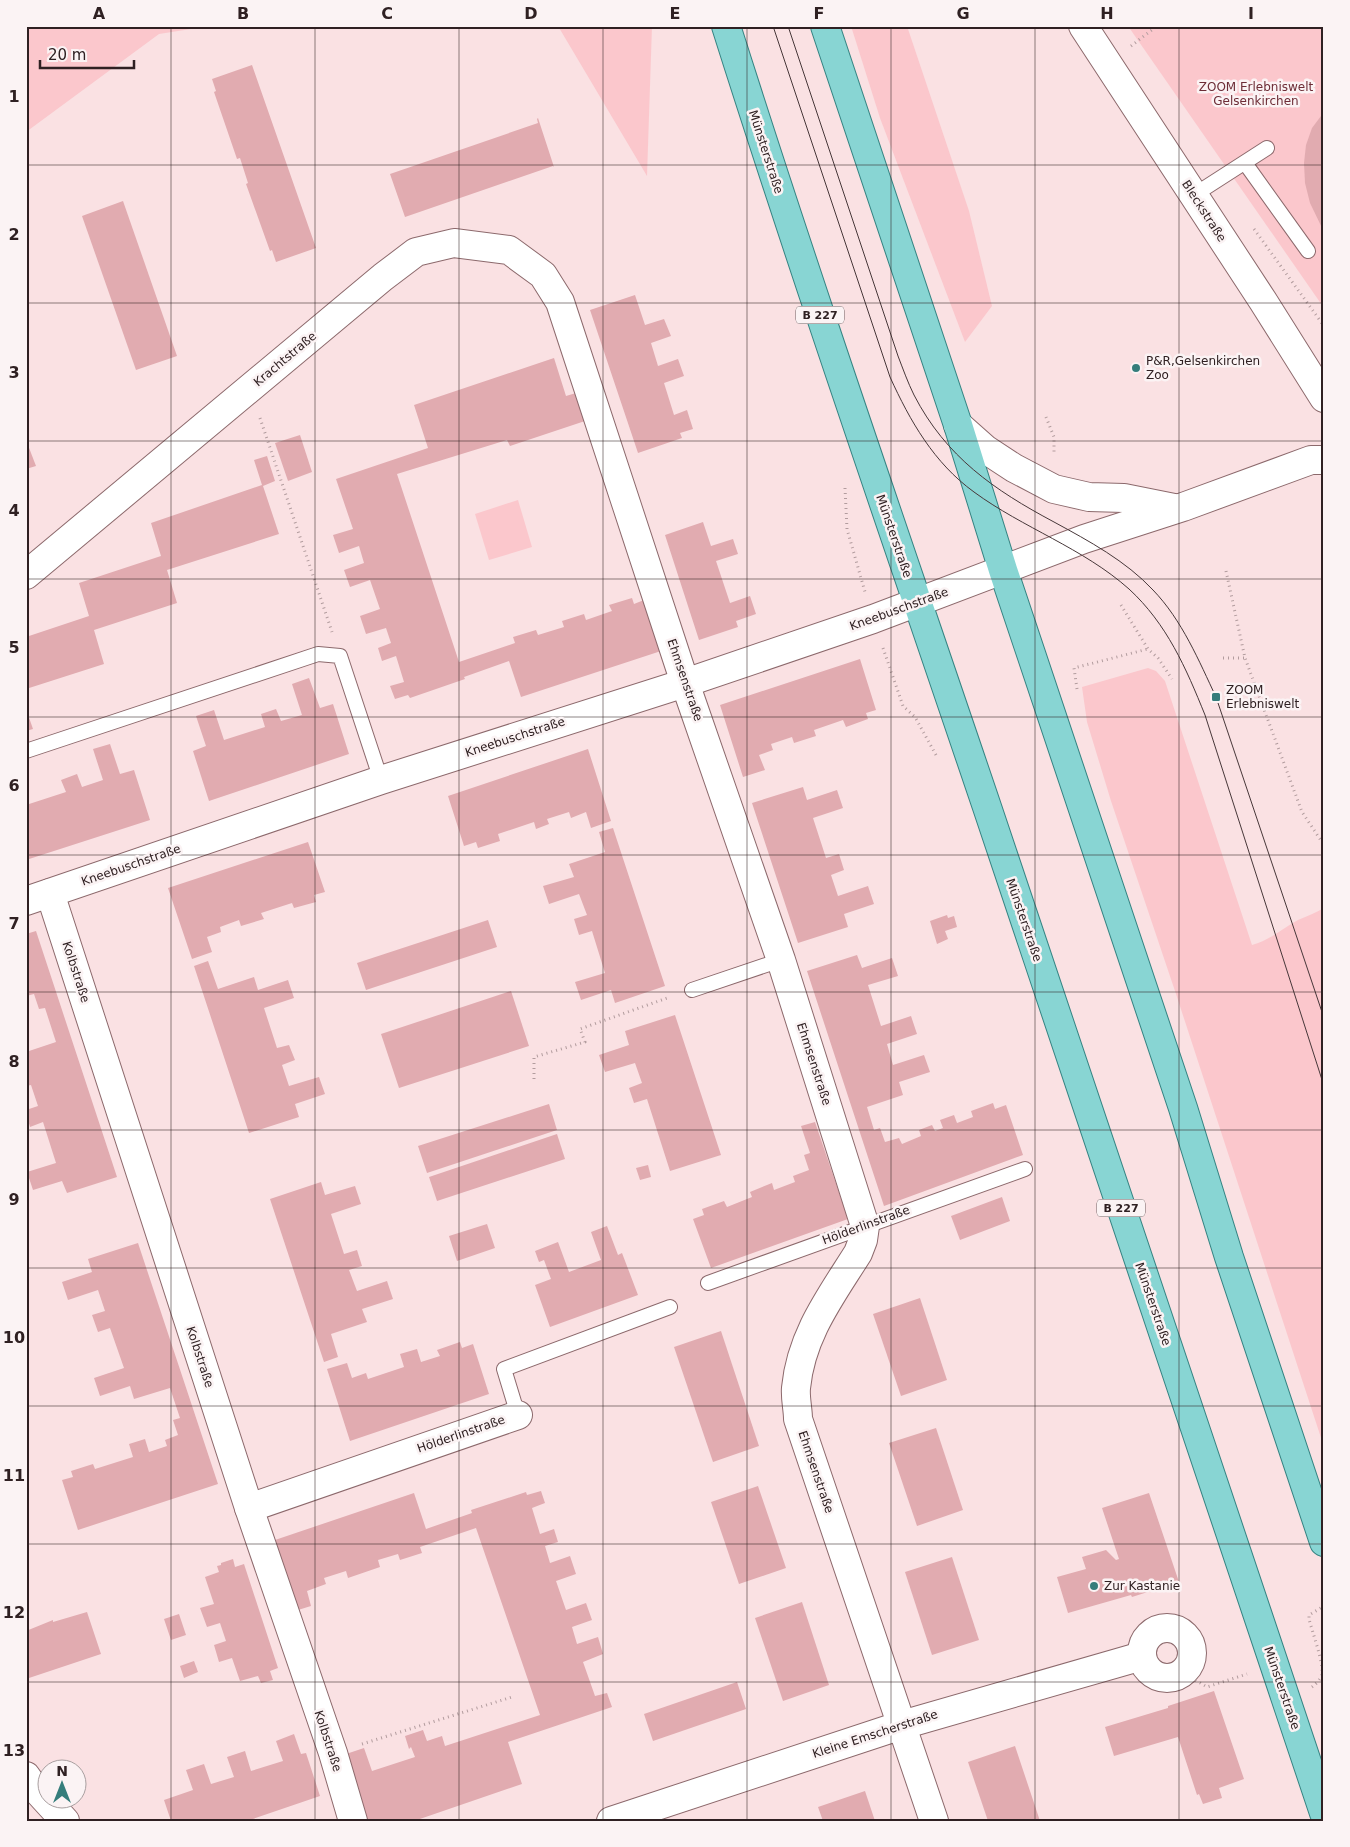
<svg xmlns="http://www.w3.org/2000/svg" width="1350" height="1847" font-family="'DejaVu Sans',sans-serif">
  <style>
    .green { fill: #fbc7cc }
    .building { fill: #e1abb0 }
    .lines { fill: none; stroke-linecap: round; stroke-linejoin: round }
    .lane-casing { stroke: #8c696c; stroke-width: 16 }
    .street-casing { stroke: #8c696c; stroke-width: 30 }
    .primary-casing { stroke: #358382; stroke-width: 30 }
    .path { stroke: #b29c9e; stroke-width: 3; stroke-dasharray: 1 4; stroke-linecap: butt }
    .lane { stroke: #fff; stroke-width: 14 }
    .street { stroke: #fff; stroke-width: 28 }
    .primary { stroke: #88d5d3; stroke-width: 28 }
    .tram { stroke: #473739; stroke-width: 1 }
    .grid { fill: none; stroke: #2f2022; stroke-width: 1; stroke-opacity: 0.55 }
    .poi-dot { fill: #357d7b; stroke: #fbf3f4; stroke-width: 2 }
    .labels { text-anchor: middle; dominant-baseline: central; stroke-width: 5; stroke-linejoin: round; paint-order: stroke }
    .shield { fill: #fbf3f4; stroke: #6c5f61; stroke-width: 1 }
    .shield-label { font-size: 11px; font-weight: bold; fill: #2f2022 }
    .park-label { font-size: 12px; fill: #6d2c36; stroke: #fbf3f4 }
    .street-label { font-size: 12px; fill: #2f2022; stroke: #fbf3f4 }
    .poi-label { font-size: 12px; fill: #2f2022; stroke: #fbf3f4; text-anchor: start }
    .neatline { fill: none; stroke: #2f2022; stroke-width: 2 }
    .grid-label { font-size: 16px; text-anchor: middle; font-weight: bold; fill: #2f2022 }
  </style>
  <rect width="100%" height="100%" fill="#fae1e3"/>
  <g class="green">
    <polygon points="26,26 210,26 159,34 26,132"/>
    <polygon points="558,26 652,26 647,176"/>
    <polygon points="851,26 907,26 969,211 992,306 965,342 880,118"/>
    <polygon points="1128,26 1324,26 1324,308"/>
    <polygon points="518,500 532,547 489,560 475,514"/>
    <path d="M 1148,668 L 1156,671 L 1165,681 L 1252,945 C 1270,940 1282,929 1298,920 C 1307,916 1315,913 1324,908 L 1324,1447 L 1176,994 L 1111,801 L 1087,722 L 1082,687 Z"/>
  </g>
  <g class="building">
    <polygon points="252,65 316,248 276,262 272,250 270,251 246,184 248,183 240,158 237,159 214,92 216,91 212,79"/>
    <polygon points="1324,112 1324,232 1310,203 1305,183 1304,163 1306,145 1312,128"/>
    <polygon points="538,118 554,167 553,166 405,217 390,174 538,123 537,119"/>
    <polygon points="123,201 177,356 136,370 82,216"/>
    <polygon points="635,295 645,325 664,319 671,336 651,343 658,366 678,359 684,376 664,383 674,415 687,410 693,429 680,433 682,438 638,453 590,310"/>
    <polygon points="554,358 566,396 576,393 585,421 510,446 507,440 397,474 459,662 515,643 513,637 536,630 538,635 564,627 562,621 584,614 586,620 612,611 609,605 632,598 634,604 644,600 661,651 521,697 509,661 464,677 465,679 410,698 408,695 395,699 390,686 404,682 396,656 382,661 378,648 391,643 386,628 366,634 360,616 380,609 370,580 350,587 344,570 364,563 359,546 339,553 333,535 353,529 336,479 428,448 414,405"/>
    <polygon points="300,435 312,472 288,481 275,443"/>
    <polygon points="26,440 36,466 26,469"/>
    <polygon points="267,456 275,481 263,486 279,534 167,570 177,603 94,630 104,664 26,689 26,637 89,616 79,583 161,556 151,523 262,485 254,460"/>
    <polygon points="703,522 711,546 733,539 738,554 716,561 730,603 750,596 756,614 736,621 738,627 699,640 665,535"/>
    <polygon points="860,659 876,710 866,713 868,719 846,727 843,720 814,730 816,736 794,743 792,737 771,744 773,750 759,755 765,770 743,777 720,705"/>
    <polygon points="309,678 320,708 333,704 349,754 209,801 193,751 206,746 196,716 214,710 224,740 265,727 261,714 276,709 281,721 302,715 292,684"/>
    <polygon points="26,709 33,729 26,731"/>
    <polygon points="110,744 120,774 134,770 150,820 26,860 26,805 66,792 61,780 77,774 82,787 103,780 93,749"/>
    <polygon points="588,749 611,821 591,828 586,812 571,818 569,812 547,819 549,824 536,829 534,822 498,834 500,841 478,848 476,842 464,846 448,796"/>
    <polygon points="803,787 807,800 837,790 843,808 813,818 826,858 839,854 844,870 831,875 838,896 868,886 874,904 844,914 848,927 798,943 752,803"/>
    <polygon points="613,828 665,986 615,1003 611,990 581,1000 575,982 605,973 592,931 579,935 574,919 587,915 579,894 549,904 543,886 574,877 569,864 605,852 599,832"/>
    <polygon points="308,842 325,892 314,895 316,902 294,908 292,903 261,913 264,919 241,926 239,920 220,927 221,932 207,937 212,952 192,959 168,888"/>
    <polygon points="947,915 948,918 954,916 957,927 945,931 948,939 937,944 930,921"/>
    <polygon points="488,920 497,947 366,990 357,963"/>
    <polygon points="36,931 117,1177 67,1193 62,1181 33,1190 27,1172 56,1163 43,1122 30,1127 26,1113 26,1110 38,1106 31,1085 26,1086 26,1052 56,1042 45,1008 39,1009 34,994 26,996 26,934"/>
    <polygon points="857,955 862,968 892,958 898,976 868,985 881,1026 911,1016 917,1034 887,1044 893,1065 924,1055 930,1072 899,1082 903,1095 867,1107 874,1130 880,1128 885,1142 899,1138 902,1144 921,1136 919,1130 932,1125 935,1131 943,1128 940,1120 954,1115 957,1123 973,1117 971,1111 993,1103 995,1109 1006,1105 1023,1155 884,1206 807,971"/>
    <polygon points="208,961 218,989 254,977 258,990 288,980 294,998 264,1008 277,1048 289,1045 295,1060 282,1065 289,1086 319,1077 325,1094 295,1104 299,1117 249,1133 194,966"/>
    <polygon points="511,991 529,1046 399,1088 381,1034"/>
    <polygon points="675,1015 721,1155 670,1171 647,1099 634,1103 629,1088 642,1083 635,1063 605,1072 599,1055 629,1045 625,1031"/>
    <polygon points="549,1104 557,1130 427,1173 418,1146"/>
    <polygon points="815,1122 848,1219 711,1268 693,1219 704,1215 702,1209 724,1201 727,1207 752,1197 750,1192 772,1183 774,1190 795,1182 793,1176 809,1170 804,1155 810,1153 801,1126"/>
    <polygon points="557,1134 565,1159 437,1201 429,1177"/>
    <polygon points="648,1165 651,1177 640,1180 636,1168"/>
    <polygon points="321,1182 325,1195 355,1186 361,1204 331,1214 344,1254 357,1250 362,1266 349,1270 357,1291 387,1281 393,1299 362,1309 367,1322 331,1334 338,1357 324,1362 270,1199"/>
    <polygon points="1002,1197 1010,1221 960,1240 951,1216"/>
    <polygon points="487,1224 495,1248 457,1261 449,1236"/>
    <polygon points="607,1226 618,1255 622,1253 638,1295 550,1327 535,1285 551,1279 544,1260 539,1262 535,1251 558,1242 569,1272 601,1260 591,1232"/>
    <polygon points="138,1243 218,1484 78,1530 62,1480 73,1477 71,1471 93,1464 95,1469 133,1457 129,1444 145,1439 149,1452 167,1446 165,1440 178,1435 173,1420 180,1418 170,1388 134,1399 130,1386 100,1396 94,1378 124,1368 110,1328 98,1332 92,1315 105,1311 98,1290 68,1300 62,1282 92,1272 88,1259"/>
    <polygon points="920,1298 947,1380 901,1396 873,1314"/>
    <polygon points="721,1331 759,1446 713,1462 674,1347"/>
    <polygon points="460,1342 462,1348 473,1344 489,1394 350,1441 327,1369 347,1363 352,1378 366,1373 368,1379 404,1367 400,1354 417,1349 421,1362 440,1356 437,1350"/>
    <polygon points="936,1428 963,1510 917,1526 889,1443"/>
    <polygon points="758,1486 786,1568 739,1584 711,1502"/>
    <polygon points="541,1491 545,1503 532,1508 540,1534 554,1529 558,1542 545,1546 550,1563 570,1556 576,1574 556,1581 566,1610 586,1603 592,1620 572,1627 577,1644 598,1637 603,1654 583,1662 595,1696 607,1693 612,1707 508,1742 522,1784 414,1821 368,1821 346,1754 364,1748 372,1771 415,1757 411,1747 409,1749 405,1736 423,1730 427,1741 442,1736 445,1746 540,1715 476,1528 420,1547 422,1553 400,1560 398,1554 378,1560 380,1567 348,1578 346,1571 324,1578 326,1584 307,1591 311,1606 298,1610 275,1540 414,1493 426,1529 472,1513 471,1510 526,1492 527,1495"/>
    <polygon points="1149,1493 1179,1582 1132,1597 1131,1595 1068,1613 1057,1577 1086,1569 1082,1557 1106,1550 1116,1560 1119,1559 1102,1508"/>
    <polygon points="952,1557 979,1640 932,1655 905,1572"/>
    <polygon points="233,1559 235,1567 244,1564 278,1668 270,1671 273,1680 261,1683 258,1676 240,1681 232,1658 219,1662 214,1645 226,1641 220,1623 207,1627 200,1608 214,1604 205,1577 219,1572 217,1566 221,1565 221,1563"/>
    <polygon points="802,1602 829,1685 783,1701 755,1618"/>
    <polygon points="87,1612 101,1654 26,1679 26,1631 53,1620 53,1622"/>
    <polygon points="179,1614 186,1635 171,1640 164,1619"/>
    <polygon points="194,1661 198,1672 184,1678 180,1666"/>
    <polygon points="737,1682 746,1709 653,1741 644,1714"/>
    <polygon points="1214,1691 1244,1779 1219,1788 1222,1798 1203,1804 1199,1794 1197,1795 1178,1737 1114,1756 1105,1727 1168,1708 1168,1706"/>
    <polygon points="294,1734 301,1754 306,1753 320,1796 247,1821 171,1821 164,1800 193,1790 186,1770 204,1764 211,1784 234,1777 227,1757 245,1751 251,1771 283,1761 276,1741"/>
    <polygon points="1015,1746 1040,1821 988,1821 968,1762"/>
    <polygon points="865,1791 875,1821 823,1821 818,1807"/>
  </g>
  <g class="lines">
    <defs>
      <g id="lane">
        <polyline points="1245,163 1308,251"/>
        <polyline points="1194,195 1267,148"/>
        <polyline points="26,751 318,654 340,656 381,780"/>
        <polyline points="692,990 781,960"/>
        <polyline points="708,1283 1025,1169"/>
        <polyline points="518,1415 504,1369 670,1307"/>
      </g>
      <g id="street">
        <polyline points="1083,26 1263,301 1324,398"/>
        <polyline points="958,425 985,449 1014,468 1054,489 1089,497 1124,498 1174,508"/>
        <path d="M 26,575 L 383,277 L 416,252 L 454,243 L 509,250 L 543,275 L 560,302 L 685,683 L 781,960 L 865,1226 L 863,1240 L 858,1253 C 831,1296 801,1335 796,1388 C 795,1398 798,1409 798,1419 L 934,1821"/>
        <polyline points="50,893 249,1508 333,1753 353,1821"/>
        <polyline points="26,901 381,780 685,683 873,619 1084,539 1183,507 1311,460 1324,460"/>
        <polyline points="249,1508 518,1415"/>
        <circle cx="1167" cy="1653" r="25"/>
        <polyline points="26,1776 33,1786 65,1821"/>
        <polyline points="611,1821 902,1725 1142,1656"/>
      </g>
      <g id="primary">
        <path d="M 726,26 C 809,288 899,547 987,807 C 1100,1142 1211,1478 1324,1813"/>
        <polyline points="825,26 958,425 1003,570 1183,1108 1229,1257 1324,1542"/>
      </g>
    </defs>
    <use href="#lane" class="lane-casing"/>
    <use href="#street" class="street-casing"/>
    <use href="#primary" class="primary-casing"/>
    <g class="path">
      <polyline points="1131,46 1157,26"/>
      <polyline points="1254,229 1324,326"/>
      <polyline points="1046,417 1054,437 1054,455"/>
      <polyline points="260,418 332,632"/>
      <polyline points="845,488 847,529 865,592"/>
      <polyline points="1226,571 1245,658 1302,812 1324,845"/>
      <polyline points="1121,605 1148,649 1158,658 1172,679"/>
      <polyline points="883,648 903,706 915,717 936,755"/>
      <polyline points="1223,658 1245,658"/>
      <polyline points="1077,689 1074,668 1148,649"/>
      <polyline points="534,1079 534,1057 585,1042 580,1029 670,997"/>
      <polyline points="1185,1670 1190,1677 1207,1687 1247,1674"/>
      <path d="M 1312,1687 C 1316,1684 1321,1679 1322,1674 C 1324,1664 1312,1631 1309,1619 L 1309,1615 L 1324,1606"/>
      <polyline points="362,1744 512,1697"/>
    </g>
    <use href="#lane" class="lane"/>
    <use href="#street" class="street"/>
    <use href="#primary" class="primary"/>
    <g class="tram">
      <path d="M 773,26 L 890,377 C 910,421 934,463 974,492 C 1023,528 1083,548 1129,589 C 1167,624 1186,668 1205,715 L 1324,1086"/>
      <path d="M 788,26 L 898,356 C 903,369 908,383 914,395 C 946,457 994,490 1054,522 C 1089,541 1126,561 1153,590 C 1182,620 1199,661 1216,697 L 1324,1018"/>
    </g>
  </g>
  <path class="grid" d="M 171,26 L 171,1821M 315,26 L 315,1821M 459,26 L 459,1821M 603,26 L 603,1821M 747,26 L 747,1821M 891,26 L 891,1821M 1035,26 L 1035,1821M 1179,26 L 1179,1821M 26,165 L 1324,165M 26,303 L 1324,303M 26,441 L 1324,441M 26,579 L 1324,579M 26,717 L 1324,717M 26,855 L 1324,855M 26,992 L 1324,992M 26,1130 L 1324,1130M 26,1268 L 1324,1268M 26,1406 L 1324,1406M 26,1544 L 1324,1544M 26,1682 L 1324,1682"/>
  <g class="poi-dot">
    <circle cx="1136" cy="368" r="5"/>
    <rect x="1211" y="692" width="10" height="10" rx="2.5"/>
    <circle cx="1094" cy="1586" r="5"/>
  </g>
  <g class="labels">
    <g class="shield">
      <rect x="796" y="306.5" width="48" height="17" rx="4"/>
      <rect x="1097" y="1199.5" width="48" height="17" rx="4"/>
    </g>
    <g class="shield-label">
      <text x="820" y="315">B 227</text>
      <text x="1121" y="1208">B 227</text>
    </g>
    <g class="park-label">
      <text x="1256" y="87">ZOOM Erlebniswelt<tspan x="1256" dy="14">Gelsenkirchen</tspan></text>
    </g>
    <g class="street-label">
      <text transform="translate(766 152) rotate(72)">Münsterstraße</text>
      <text transform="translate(1204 211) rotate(57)">Bleckstraße</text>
      <text transform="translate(285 359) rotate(-40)">Krachtstraße</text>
      <text transform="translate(894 536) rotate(71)">Münsterstraße</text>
      <text transform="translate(899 609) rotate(-20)">Kneebuschstraße</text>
      <text transform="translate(685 680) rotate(71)">Ehmsenstraße</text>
      <text transform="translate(515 737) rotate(-18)">Kneebuschstraße</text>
      <text transform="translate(131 865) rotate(-19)">Kneebuschstraße</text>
      <text transform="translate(1024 920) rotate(71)">Münsterstraße</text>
      <text transform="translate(76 972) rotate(72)">Kolbstraße</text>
      <text transform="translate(814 1064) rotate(72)">Ehmsenstraße</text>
      <text transform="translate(866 1225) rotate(-20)">Hölderlinstraße</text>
      <text transform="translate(1153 1304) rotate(71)">Münsterstraße</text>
      <text transform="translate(200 1357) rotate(72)">Kolbstraße</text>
      <text transform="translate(461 1434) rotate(-19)">Hölderlinstraße</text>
      <text transform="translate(816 1472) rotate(71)">Ehmsenstraße</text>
      <text transform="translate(1282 1688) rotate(71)">Münsterstraße</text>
      <text transform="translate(875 1734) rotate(-18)">Kleine Emscherstraße</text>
      <text transform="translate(328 1741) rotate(72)">Kolbstraße</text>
    </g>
    <g class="poi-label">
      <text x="1146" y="361">P&amp;R,Gelsenkirchen<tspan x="1146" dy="14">Zoo</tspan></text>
      <text x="1226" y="690">ZOOM<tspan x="1226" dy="14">Erlebniswelt</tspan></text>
      <text x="1104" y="1586">Zur Kastanie</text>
    </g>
  </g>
  <rect width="1350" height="1847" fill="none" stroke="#fbf3f4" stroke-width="55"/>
  <g transform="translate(62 1784)"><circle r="24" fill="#fbf3f4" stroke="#a99fa0"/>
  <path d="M0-4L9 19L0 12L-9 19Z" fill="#357d7b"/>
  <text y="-8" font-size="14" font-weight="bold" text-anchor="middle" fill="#2f2022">N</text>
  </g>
  <path d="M40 60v8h94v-8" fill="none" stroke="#2f2022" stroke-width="2.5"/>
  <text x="48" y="60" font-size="15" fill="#2f2022" stroke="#fbf3f4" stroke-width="4" paint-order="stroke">20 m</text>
  <rect x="28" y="28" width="1294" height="1792" class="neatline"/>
  <g class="grid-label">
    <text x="99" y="19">A</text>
    <text x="243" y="19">B</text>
    <text x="387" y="19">C</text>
    <text x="531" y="19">D</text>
    <text x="675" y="19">E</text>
    <text x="819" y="19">F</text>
    <text x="963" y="19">G</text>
    <text x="1107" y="19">H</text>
    <text x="1251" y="19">I</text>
    <text x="14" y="102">1</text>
    <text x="14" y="240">2</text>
    <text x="14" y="378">3</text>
    <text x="14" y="516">4</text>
    <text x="14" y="653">5</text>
    <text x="14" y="791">6</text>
    <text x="14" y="929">7</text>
    <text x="14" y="1067">8</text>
    <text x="14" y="1205">9</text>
    <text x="14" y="1343">10</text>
    <text x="14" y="1481">11</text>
    <text x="14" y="1618">12</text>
    <text x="14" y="1756">13</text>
  </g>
</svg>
